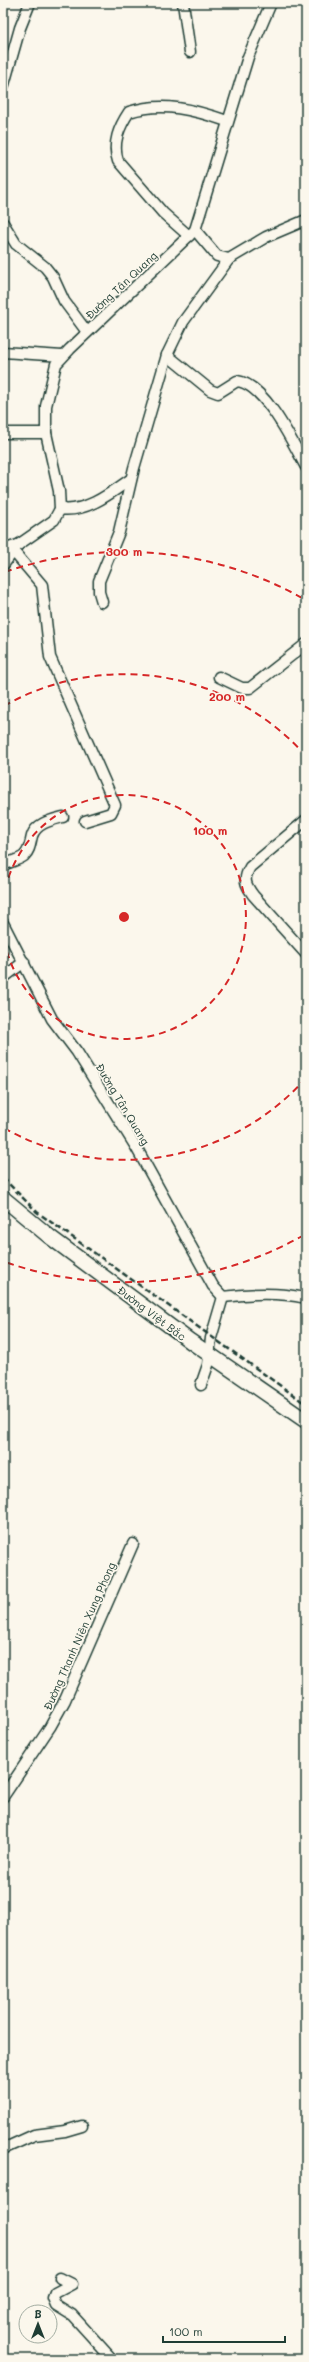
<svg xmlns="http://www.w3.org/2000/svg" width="309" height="2362" font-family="Mali,sans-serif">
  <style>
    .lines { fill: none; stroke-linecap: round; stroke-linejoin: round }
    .minor-casing { stroke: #1f3d34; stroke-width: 13 }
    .secondary-casing { stroke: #1f3d34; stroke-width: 17 }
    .minor { stroke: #fbf7ec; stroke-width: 10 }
    .secondary { stroke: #fbf7ec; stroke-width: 14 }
    .rail { stroke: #1f3d34; stroke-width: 2.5; stroke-dasharray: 6 3; stroke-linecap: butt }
    .ring { fill: none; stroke: #d62828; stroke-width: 2; stroke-dasharray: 7 5 }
    .labels { text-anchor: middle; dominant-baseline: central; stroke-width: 3.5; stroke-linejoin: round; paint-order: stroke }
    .street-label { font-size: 11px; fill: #1f3d34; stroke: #fbf7ec }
    .centre { fill: #d62828; stroke: #fbf7ec; stroke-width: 2 }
    .ring-label { font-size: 12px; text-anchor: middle; font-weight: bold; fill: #d62828; stroke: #fbf7ec; stroke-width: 3.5; stroke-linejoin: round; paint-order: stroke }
  </style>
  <rect width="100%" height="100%" fill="#fbf7ec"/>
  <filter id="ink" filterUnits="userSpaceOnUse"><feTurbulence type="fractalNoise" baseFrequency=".025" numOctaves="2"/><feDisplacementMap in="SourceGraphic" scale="8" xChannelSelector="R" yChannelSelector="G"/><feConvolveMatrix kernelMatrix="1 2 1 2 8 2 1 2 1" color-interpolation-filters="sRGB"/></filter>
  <g filter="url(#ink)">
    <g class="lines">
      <defs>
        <g id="minor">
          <polyline points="183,3 190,52"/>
          <polyline points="3,88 20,28 30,3"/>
          <polyline points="3,223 16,244 45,267 53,277 64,301 87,332"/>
          <polyline points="195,230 217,256 229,259 266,237 306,220"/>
          <path d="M 189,236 L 163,213 L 118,161 C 112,143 119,127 129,112 C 163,101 195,110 227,121"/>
          <polyline points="3,352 62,356"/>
          <path d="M 167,355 L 210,390 L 218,393 L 237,381 C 265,384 294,445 306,467"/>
          <polyline points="3,433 46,433"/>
          <path d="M 60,509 C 86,513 111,493 131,479"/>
          <polyline points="3,550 18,545"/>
          <polyline points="14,552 42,585 50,657 115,805 111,813 85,821"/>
          <polyline points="3,565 18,545 54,520 60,509 59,491 46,433 46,406 56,364 70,349 195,230 248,57 271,3"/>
          <polyline points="102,602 99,592 99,581 119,532 134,468 167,355 183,322 229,259"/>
          <polyline points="219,677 242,688 250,688 306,644"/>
          <path d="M 306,820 L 250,867 C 243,879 245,884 253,895 L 306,954"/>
          <path d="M 3,865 C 9,862 19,860 24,856 C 30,850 30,844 32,836 C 36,823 52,820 63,817"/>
          <polyline points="3,923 52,1019 77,1052 136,1147 213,1286 223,1297"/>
          <polyline points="3,978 24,962"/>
          <path d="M 223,1297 C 251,1293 278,1292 306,1298"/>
          <polyline points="201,1385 208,1365 211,1338 223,1297"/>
          <polyline points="3,1797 50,1727 65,1700 133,1544"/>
          <polyline points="3,2149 34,2135 65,2131 82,2126"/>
          <polyline points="60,2278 72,2284 55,2293 53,2298 56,2305 72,2315 112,2359"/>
        </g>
        <polyline id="secondary" points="3,1198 50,1237 190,1341 306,1421"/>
      </defs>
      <use href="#minor" class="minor-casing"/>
      <use href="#secondary" class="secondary-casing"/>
      <use href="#minor" class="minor"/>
      <use href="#secondary" class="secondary"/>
      <polyline class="rail" points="3,1178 37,1212 306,1404"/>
    </g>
  </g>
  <g class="ring">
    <path d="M3 901A122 122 0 1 1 3 933"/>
    <path d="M306 1078A243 243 0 0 1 4 1128M4 706A243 243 0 0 1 306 756"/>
    <path d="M304 1235A365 365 0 0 1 5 1262M5 572A365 365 0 0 1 304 599"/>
  </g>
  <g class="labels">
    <g class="street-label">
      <text transform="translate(121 285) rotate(-43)">Đường Tân Quang</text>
      <text transform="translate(123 1104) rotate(59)">Đường Tân Quang</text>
      <text transform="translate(152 1313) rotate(37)">Đường Việt Bắc</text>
      <text transform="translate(79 1636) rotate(-66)">Đường Thanh Niên Xung Phong</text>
    </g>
  </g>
  <circle cx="124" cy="917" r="6" class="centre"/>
  <g class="ring-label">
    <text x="124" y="556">300 m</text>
    <text x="227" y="701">200 m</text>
    <text x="210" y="835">100 m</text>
  </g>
  <rect width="309" height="2362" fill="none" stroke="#fbf7ec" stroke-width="16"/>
  <rect x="8" y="8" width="293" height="2346" fill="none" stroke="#1f3d34" stroke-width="1.5" filter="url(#ink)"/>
  <g transform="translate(38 2324)"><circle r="19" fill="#fbf7ec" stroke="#a3ada2"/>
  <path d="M0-3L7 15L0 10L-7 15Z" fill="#1f3d34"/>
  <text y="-6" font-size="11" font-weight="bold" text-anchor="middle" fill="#1f3d34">B</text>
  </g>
  <path d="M163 2336v6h122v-6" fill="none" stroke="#1f3d34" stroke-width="2"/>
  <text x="169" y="2336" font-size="12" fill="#1f3d34" stroke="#fbf7ec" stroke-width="3" paint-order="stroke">100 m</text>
</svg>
